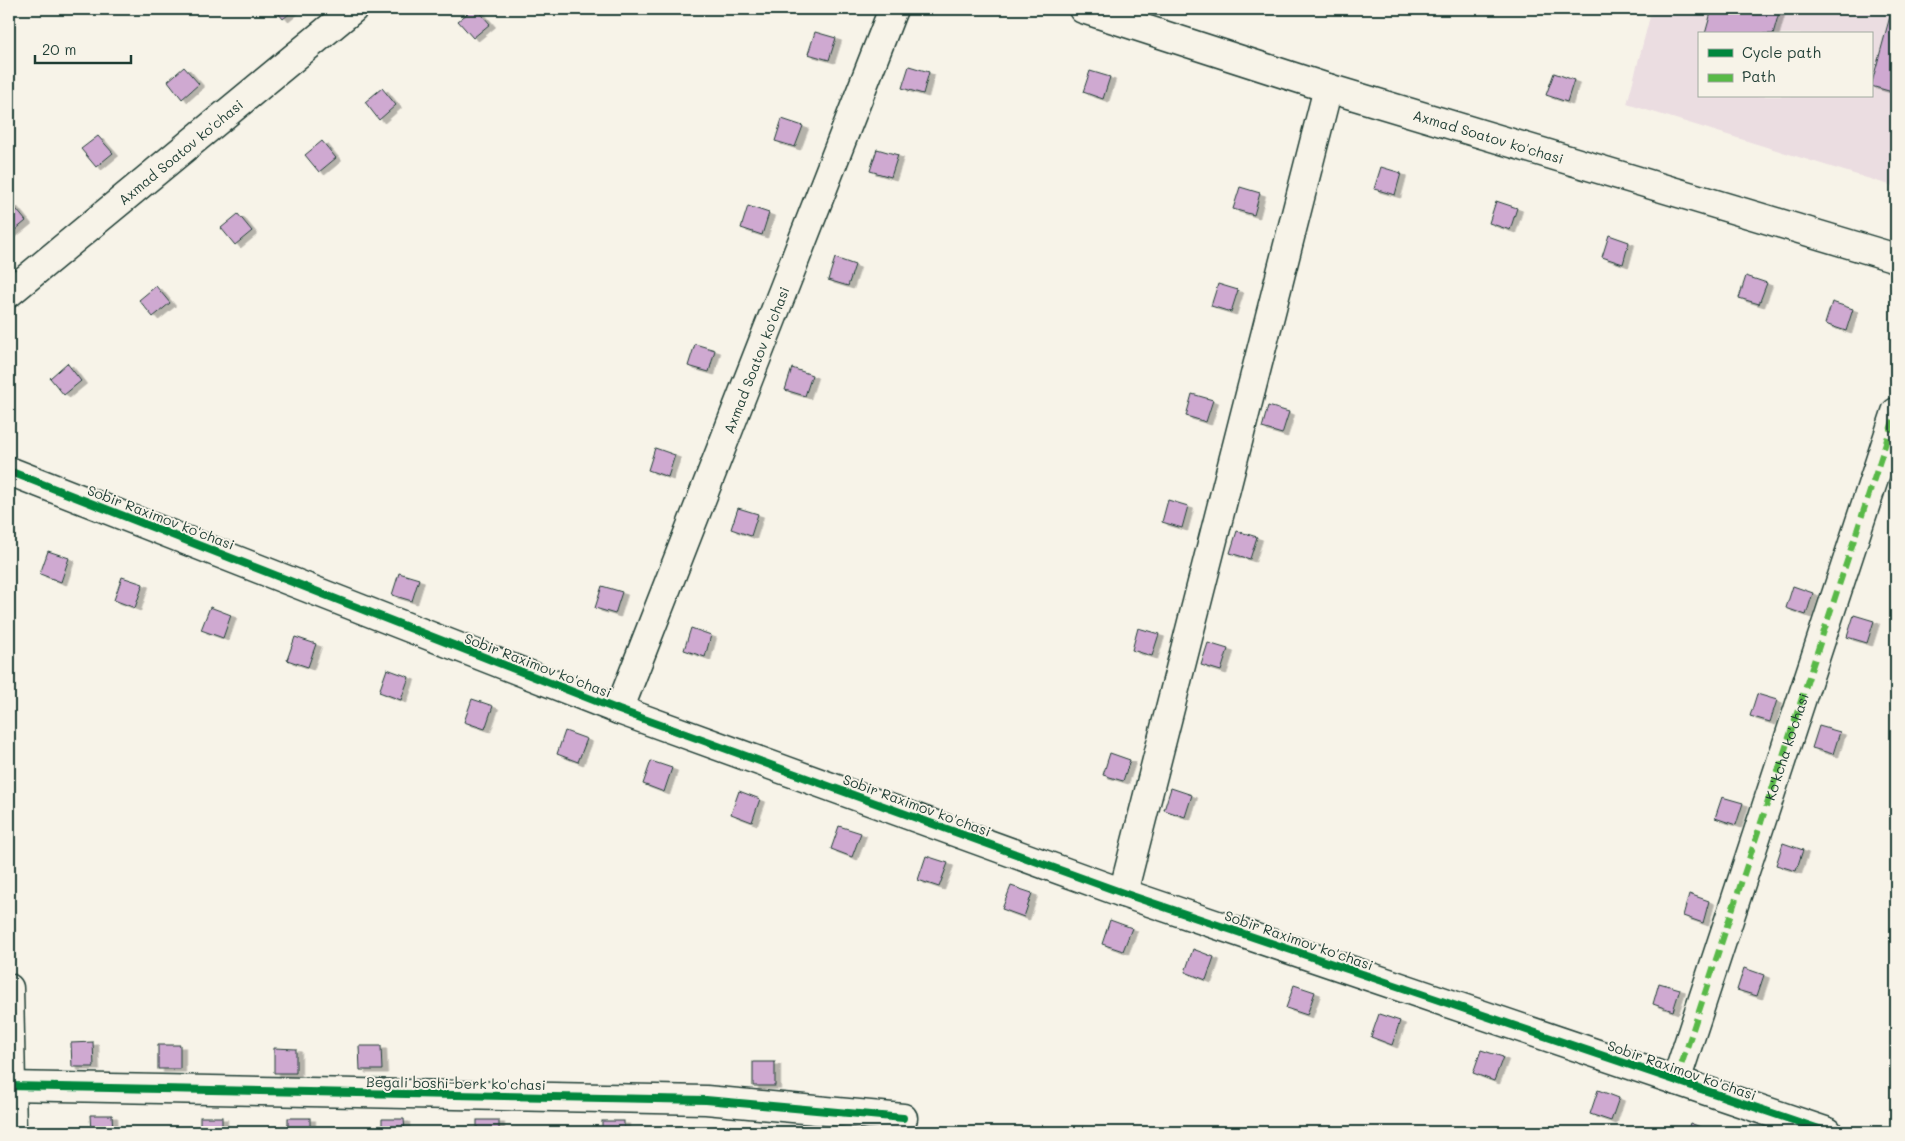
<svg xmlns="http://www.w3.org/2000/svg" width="1905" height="1141" font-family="Mali,sans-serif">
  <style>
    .built { fill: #ebdde1; fill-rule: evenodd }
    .building { fill: #cfa9d1; stroke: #1f3d34; filter: url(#shadow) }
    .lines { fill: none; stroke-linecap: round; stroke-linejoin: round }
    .street-casing { stroke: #1f3d34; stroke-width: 31 }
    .secondary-casing { stroke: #1f3d34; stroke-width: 31 }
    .street { stroke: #f7f3e8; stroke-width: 28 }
    .secondary { stroke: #f7f3e8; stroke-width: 28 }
    .quiet { stroke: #58b947; stroke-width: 6; stroke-dasharray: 12 6; stroke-linecap: butt }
    .cycleway-casing { stroke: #f7f3e8; stroke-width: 11 }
    .cycleway { stroke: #00873e; stroke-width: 8 }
    .labels { text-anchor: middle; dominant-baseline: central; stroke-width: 4; stroke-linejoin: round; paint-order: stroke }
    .street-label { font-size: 14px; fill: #1f3d34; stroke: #f7f3e8 }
  </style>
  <defs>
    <filter id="shadow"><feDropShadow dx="5.5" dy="3" stdDeviation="0" flood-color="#0004"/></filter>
  </defs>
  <rect width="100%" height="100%" fill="#f7f3e8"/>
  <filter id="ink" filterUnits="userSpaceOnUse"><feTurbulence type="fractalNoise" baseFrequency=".02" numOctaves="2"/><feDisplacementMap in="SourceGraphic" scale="10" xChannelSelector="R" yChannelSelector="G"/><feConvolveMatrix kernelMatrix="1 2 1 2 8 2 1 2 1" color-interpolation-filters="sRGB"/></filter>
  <g filter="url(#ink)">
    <path class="built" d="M 1652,9 L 1896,9 L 1896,187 L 1627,104 ZM 1699,34 L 1871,34 L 1871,96 L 1699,96 Z"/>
    <g class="building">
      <polygon points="275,9 295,9 283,19"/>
      <polygon points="473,9 477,9 490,24 473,38 458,21"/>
      <polygon points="1712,9 1780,9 1773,34 1705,34"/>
      <polygon points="1892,9 1896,11 1896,93 1871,86"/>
      <polygon points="815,32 836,38 829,60 808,54"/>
      <polygon points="909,66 929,72 923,94 902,88"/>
      <polygon points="184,67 199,84 182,99 168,81"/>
      <polygon points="1090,71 1110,77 1103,99 1083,92"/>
      <polygon points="1554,73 1574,80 1567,102 1546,95"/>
      <polygon points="382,88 396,105 379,120 365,102"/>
      <polygon points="782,119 803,126 795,147 775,141"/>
      <polygon points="98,136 113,153 96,167 81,149"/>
      <polygon points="322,141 336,158 319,172 305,155"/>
      <polygon points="877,149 898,155 891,177 870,171"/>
      <polygon points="1381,167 1401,173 1395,195 1374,189"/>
      <polygon points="1240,187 1260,193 1254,215 1233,209"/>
      <polygon points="1496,201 1517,208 1510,230 1489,223"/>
      <polygon points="12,204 26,221 9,235 9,206"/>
      <polygon points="748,206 769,213 762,235 741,228"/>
      <polygon points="238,214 252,231 235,245 221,228"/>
      <polygon points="1609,235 1629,242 1623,264 1602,257"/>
      <polygon points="835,258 855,265 848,286 828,280"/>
      <polygon points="1746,276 1767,283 1759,304 1739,298"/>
      <polygon points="1218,284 1238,290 1231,312 1211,306"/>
      <polygon points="156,286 170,303 153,317 139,300"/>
      <polygon points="1832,302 1853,309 1846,331 1825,324"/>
      <polygon points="695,344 715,350 709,372 688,366"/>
      <polygon points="67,363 81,381 64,395 50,378"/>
      <polygon points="792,368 812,375 805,396 785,390"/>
      <polygon points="1192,394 1213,400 1206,422 1186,416"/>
      <polygon points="1268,406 1289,412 1282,434 1262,428"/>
      <polygon points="655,448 675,455 668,477 648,470"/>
      <polygon points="1168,500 1188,506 1182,528 1162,522"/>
      <polygon points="738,508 758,514 751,536 731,529"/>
      <polygon points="1237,531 1257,537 1250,559 1230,553"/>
      <polygon points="48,551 69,558 61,582 40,574"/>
      <polygon points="399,573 419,579 412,601 392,595"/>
      <polygon points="122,577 143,584 135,608 114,600"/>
      <polygon points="602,586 622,592 615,614 595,608"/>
      <polygon points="1793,586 1813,593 1806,615 1786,608"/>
      <polygon points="210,607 231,615 223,638 201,630"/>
      <polygon points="1854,615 1874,621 1867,643 1847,637"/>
      <polygon points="691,628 711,635 705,657 684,650"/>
      <polygon points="1138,628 1159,634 1152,656 1132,650"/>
      <polygon points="295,637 316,644 308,667 287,660"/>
      <polygon points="1208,643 1228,649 1221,671 1201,665"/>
      <polygon points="387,669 409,677 401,700 379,692"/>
      <polygon points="1757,694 1777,700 1770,722 1750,716"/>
      <polygon points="472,699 493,706 485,729 464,722"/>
      <polygon points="1819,726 1840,732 1833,754 1812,748"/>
      <polygon points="565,731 587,739 578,762 557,754"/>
      <polygon points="1110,753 1130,760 1123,781 1103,775"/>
      <polygon points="651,761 672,768 664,792 643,784"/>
      <polygon points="1171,788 1192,795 1185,817 1164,810"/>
      <polygon points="739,791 760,799 752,822 731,814"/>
      <polygon points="1722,797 1743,803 1736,825 1715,818"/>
      <polygon points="839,826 861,833 852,857 831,849"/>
      <polygon points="1783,843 1803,850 1796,871 1776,865"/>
      <polygon points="926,856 948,863 939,887 918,880"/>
      <polygon points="1011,886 1032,893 1024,917 1002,909"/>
      <polygon points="1689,894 1709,901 1703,923 1683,916"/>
      <polygon points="1110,920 1132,928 1123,951 1102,944"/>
      <polygon points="1193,949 1214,957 1206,980 1185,972"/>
      <polygon points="1744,968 1764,975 1757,996 1737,990"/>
      <polygon points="1659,983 1680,989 1673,1011 1653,1004"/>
      <polygon points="1294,985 1315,992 1307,1015 1286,1008"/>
      <polygon points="1379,1014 1400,1021 1392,1045 1371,1037"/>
      <polygon points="93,1042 94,1067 72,1067 71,1043"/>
      <rect x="158" y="1045" width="22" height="24"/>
      <polygon points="359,1046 381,1046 382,1070 360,1070"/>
      <polygon points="274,1048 296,1049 296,1073 274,1073"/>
      <polygon points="1481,1050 1503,1057 1494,1081 1473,1073"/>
      <rect x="753" y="1062" width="22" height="24"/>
      <polygon points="1598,1090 1619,1098 1611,1121 1590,1114"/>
      <polygon points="90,1115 112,1115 113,1132 91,1132"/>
      <rect x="200" y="1117" width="22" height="15"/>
      <rect x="288" y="1118" width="22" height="14"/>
      <polygon points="382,1119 404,1119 405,1132 382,1132"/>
      <rect x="477" y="1120" width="22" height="12"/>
      <rect x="602" y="1121" width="22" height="11"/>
      <polygon points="1690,1123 1711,1131 1711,1132 1687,1132"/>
      <polygon points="767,1125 767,1132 744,1132 744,1126"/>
      <rect x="833" y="1130" width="22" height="2"/>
    </g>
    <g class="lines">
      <defs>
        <g id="street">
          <path id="s1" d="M 1083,9 L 1328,88 L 1896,258"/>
          <polyline points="9,471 619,710 1123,893 1828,1132"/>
          <path id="s2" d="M 619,710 L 893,9"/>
          <polyline points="1123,893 1328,88"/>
          <polyline points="9,988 12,1132"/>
          <path id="s3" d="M 1676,1081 L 1896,412"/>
          <polyline points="9,1086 706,1100 903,1118"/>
        </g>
        <g id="secondary">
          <path id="s4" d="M 9,293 L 353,9"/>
        </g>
      </defs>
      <use href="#street" class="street-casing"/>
      <use href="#secondary" class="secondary-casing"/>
      <use href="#street" class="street"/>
      <use href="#secondary" class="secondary"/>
      <polyline class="quiet" points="1676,1081 1896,412"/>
      <defs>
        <g id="cycleway">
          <polyline points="9,471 619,710 1123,893 1828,1132"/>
          <polyline points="9,1086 706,1100 903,1118"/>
        </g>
      </defs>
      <use href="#cycleway" class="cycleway-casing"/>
      <use href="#cycleway" class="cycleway"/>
    </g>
  </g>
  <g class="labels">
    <g class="street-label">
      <text stroke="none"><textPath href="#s1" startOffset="425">Axmad Soatov ko'chasi</textPath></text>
      <text stroke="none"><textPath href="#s4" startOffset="222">Axmad Soatov ko'chasi</textPath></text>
      <text stroke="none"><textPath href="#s2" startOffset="376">Axmad Soatov ko'chasi</textPath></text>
      <text transform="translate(161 517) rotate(21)">Sobir Raximov ko'chasi</text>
      <text transform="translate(538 665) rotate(21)">Sobir Raximov ko'chasi</text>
      <text stroke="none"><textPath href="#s3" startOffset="352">Ko'kcha ko'chasi</textPath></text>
      <text transform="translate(917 805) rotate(20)">Sobir Raximov ko'chasi</text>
      <text transform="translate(1299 940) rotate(19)">Sobir Raximov ko'chasi</text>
      <text transform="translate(1682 1070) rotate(19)">Sobir Raximov ko'chasi</text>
      <text transform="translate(456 1083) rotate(1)">Begali boshi-berk ko'chasi</text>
    </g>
  </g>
  <rect width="1905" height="1141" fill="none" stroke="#f7f3e8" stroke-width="30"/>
  <rect x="15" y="15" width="1875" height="1111" fill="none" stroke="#1f3d34" stroke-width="2" filter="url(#ink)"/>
  <rect x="1698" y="32" width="175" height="65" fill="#f7f3e8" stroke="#a1aaa0"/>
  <rect x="1708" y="49" width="25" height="8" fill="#00873e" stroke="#a1aaa0"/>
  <text x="1742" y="58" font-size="15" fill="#1f3d34">Cycle path</text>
  <rect x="1708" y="74" width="25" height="8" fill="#58b947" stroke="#a1aaa0"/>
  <text x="1742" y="82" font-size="15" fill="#1f3d34">Path</text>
  <path d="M35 55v8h96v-8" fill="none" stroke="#1f3d34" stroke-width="2.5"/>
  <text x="42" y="55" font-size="15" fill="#1f3d34" stroke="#f7f3e8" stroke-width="4" paint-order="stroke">20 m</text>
</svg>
